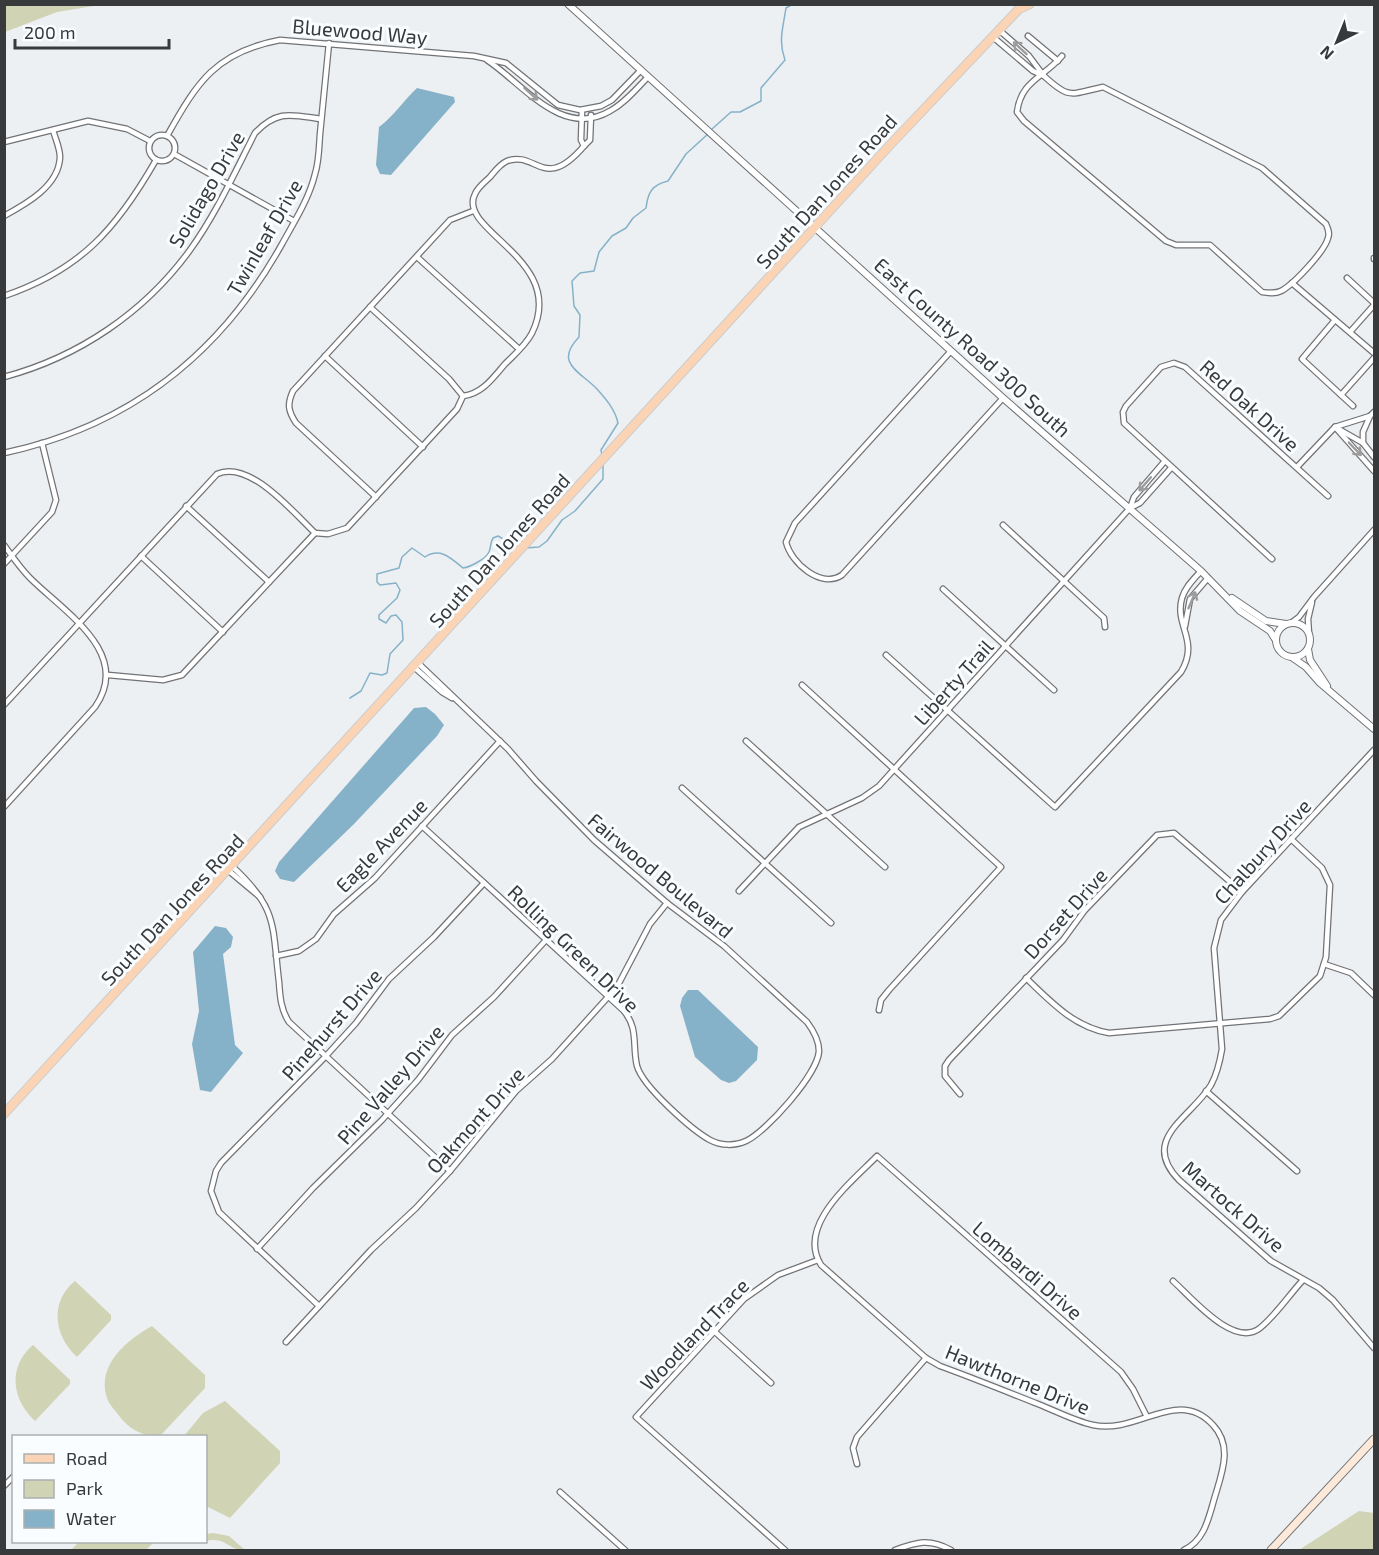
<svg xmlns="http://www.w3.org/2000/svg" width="1379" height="1555" font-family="'Exo 2',sans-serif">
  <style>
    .green { fill: #d0d3b4 }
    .water { fill: #86b2c9 }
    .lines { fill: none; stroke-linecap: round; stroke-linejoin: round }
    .stream { stroke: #86b2c9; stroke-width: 1.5 }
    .minor-casing { stroke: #717376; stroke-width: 7 }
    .tertiary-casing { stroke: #717376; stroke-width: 8 }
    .secondary-casing { stroke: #717376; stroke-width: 9 }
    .primary-casing { stroke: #cbcccc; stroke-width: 10 }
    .minor { stroke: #fff; stroke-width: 4.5 }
    .tertiary { stroke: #fff; stroke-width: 6 }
    .secondary { stroke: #fce9da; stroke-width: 7 }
    .primary { stroke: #fad4b5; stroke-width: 8 }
    .oneway { stroke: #9c9c9c }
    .labels { text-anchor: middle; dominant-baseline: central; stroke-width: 6; stroke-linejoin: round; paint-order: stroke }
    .street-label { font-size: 20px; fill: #38393a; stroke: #fafdff }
  </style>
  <rect width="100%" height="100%" fill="#edf0f2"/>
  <g class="green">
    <polygon points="5,4 100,4 100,5 57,12 5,32"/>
    <path d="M 75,1281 L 111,1315 L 111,1320 L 77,1357 C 54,1336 49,1302 75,1281 Z"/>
    <path d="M 152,1326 L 205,1375 L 205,1388 L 160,1436 C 144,1437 130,1430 120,1417 C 116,1411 109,1405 107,1398 C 96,1365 127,1340 152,1326 Z"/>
    <path d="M 33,1345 L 70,1380 L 70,1384 L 35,1421 C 12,1400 7,1367 33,1345 Z"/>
    <polygon points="225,1401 280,1451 280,1463 230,1518 206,1506 206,1436 184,1436 203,1413"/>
    <polygon points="1359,1511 1374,1513 1374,1550 1299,1550"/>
    <path d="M 213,1533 L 229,1536 L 245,1550 C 229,1551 226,1536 206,1541 L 206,1534 Z"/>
    <polygon points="79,1542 154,1542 146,1550 71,1550"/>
  </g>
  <g class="water">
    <path d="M 417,88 L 454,97 L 455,102 L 391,175 L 380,174 L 376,165 L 379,127 C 394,116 403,101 417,88 Z"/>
    <polygon points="426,707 435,714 444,725 437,736 354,824 294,882 280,879 275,871 279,862 414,708"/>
    <polygon points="215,926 226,928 233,937 231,947 223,954 235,1045 243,1053 211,1092 200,1090 192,1044 199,1011 193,952"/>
    <polygon points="688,990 698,990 758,1047 757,1060 736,1081 729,1083 721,1080 695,1057 680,1006 682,998"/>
  </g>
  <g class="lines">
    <g class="stream">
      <path d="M 712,129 L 731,112 L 740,112 L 761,101 L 761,88 L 785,60 C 778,41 783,28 786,8 L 793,4"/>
      <path d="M 602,456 L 601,450 L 618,423 C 615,409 605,398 596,388 C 579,371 554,363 579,337 L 580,315 L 574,306 L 572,281 L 580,273 L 594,271 L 599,252 L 612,236 L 626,228 L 633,218 L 646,208 C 648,192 652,185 668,181 L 686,154 L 709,133"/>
      <polyline points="525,548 539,547 547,541 562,520 575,511 603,479 603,464"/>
      <path d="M 350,698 L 361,691 L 370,673 L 382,675 L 387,673 L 390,654 L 403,640 L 402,622 L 396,615 L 391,616 L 386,623 L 379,619 L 379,615 L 397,598 L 400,590 L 396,583 L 380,585 L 377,582 L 377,574 L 399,568 L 402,557 L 412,548 L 425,557 C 440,547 451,558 463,568 C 470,567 486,559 489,552 C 491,548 490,543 493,538 L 498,536 L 517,547"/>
    </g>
    <defs>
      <g id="minor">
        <polyline points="1028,36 1058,61"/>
        <polyline points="993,37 1033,71 1044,76 1029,56 999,30"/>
        <path d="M 487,60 C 523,84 562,139 610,111 C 625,103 636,89 648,77"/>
        <path d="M 1044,76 C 1070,100 1070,94 1103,87 L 1262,168 L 1326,224 C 1328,229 1330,233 1328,238 C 1325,251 1293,285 1281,291 C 1275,294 1269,293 1262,292 L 1210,245 L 1176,245 L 1166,241 L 1024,121 L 1017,112 C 1021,81 1043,78 1062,56"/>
        <polyline points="582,110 581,140 584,146 590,140 591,115"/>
        <circle cx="162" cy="148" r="13"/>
        <path d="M 167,136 C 197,82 216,52 280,40 L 474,56 L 506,63 L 558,105 L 580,110 L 601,106 L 612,100 L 641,70"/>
        <polyline points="4,142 88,121 127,129 150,141"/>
        <polyline points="174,154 294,221"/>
        <path d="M 4,216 C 26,204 59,186 60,157 C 60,148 55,138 53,130"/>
        <polyline points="417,257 519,349"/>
        <polyline points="1374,258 1374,259"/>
        <polyline points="1347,278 1374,303"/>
        <polyline points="1292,283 1374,353"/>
        <path d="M 4,296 C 81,270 117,228 156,160"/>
        <polyline points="370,307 449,379 463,396"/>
        <polyline points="1335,320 1302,359 1353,406"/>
        <polyline points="1350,332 1374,305"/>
        <path d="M 951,351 L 795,523 L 786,542 C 791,563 821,589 842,575 L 1003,398"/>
        <polyline points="325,356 423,447"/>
        <path d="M 4,377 C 79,357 145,312 190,250 C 216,214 235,172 255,133 C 278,109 292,115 321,119"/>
        <polyline points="1341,395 1374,358"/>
        <path d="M 463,396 C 482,394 493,378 505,364 C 514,355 526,345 532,333 C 568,259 456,231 475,194 C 478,187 485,182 490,177 C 495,171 500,164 507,161 C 536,150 544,193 584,146"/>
        <polyline points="1335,427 1374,471"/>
        <polyline points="1335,427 1363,443 1374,457"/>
        <polyline points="1363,443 1363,432 1370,416"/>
        <path d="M 4,453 C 130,426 220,355 282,244 C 294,222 309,199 315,174 C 319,162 319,147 320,134 C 323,104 326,73 329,43"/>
        <polyline points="1297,467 1335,427 1370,416 1374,412"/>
        <path d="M 376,497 L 296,423 C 288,411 287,404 293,391 L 450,220 L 473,211"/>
        <polyline points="186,506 269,582"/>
        <polyline points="1130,508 1140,503 1171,468"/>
        <polyline points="1003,525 1104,618 1105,627"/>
        <path d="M 4,545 C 12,556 20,568 30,578 C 64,612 133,653 95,707 L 4,807"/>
        <polyline points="141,556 223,632"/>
        <polyline points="1272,559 1124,423 1123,412 1126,406 1161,367 1174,363 1185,367 1328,496"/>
        <polyline points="4,564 52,512 56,500 42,443"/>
        <polyline points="943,589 1054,690"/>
        <polyline points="1291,623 1299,617 1314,597 1374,530"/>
        <polyline points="1185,626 1190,599 1208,578"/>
        <polyline points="1309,634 1308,619 1312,602"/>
        <path d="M 886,655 L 1055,807 L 1181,672 C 1200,640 1174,626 1182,598 C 1185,587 1194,579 1201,571"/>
        <path d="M 418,663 L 508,749 L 536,781 L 594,840 L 667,903 L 724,946 L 807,1022 C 813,1030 819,1040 819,1051 C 818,1074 766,1132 746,1141 C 735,1146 721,1146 710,1140 C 692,1130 643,1087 637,1066 C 632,1045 639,1028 623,1010 L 422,826"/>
        <polyline points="414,667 442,692 452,698"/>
        <polyline points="108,675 163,680 182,675 315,533"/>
        <polyline points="802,685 1001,867 889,990 881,1000 879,1010"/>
        <path d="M 4,705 L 217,474 C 249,459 293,512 315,533 L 328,534 L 347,528 L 457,409 L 463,396"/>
        <polyline points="746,741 885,867"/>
        <path d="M 1374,750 L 1242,892 L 1221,920 L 1214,948 L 1222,1049 C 1220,1061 1217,1074 1211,1085 C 1191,1118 1139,1139 1179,1180 L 1271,1261 L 1319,1288 L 1333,1300 L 1374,1348"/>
        <polyline points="682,788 831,923"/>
        <path d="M 233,867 C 278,909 272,924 279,982 C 280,997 281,1010 289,1022 L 450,1171"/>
        <polyline points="229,871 260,897"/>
        <polyline points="739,891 799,827 862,798 879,786 1130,508 1134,497 1164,462"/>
        <polyline points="276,956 299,951 316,939 334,914 375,878 500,741"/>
        <polyline points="1324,964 1351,973 1374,995"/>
        <path d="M 1026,978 C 1051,1002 1074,1027 1109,1033 L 1270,1019 L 1279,1016 L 1320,976 L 1326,957 L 1330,885 L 1322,868 L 1291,839"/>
        <polyline points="1206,1091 1297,1171"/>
        <polyline points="960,1094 945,1076 945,1066 949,1060 1063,940 1085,910 1157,835 1174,833 1242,892"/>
        <polyline points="257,1249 313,1188 382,1120 418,1080 452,1035 494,997 546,940"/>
        <path d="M 1173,1281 C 1191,1297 1234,1349 1260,1328 C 1276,1315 1289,1295 1303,1280"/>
        <polyline points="319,1306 219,1212 211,1191 216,1171 221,1163 325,1057 356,1023 389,979 434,937 484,883"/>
        <polyline points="714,1331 771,1383"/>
        <polyline points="286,1342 371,1250 416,1208 450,1171 516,1091 552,1059 617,987 650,924 667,903"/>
        <path d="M 1147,1417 L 1133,1389 L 1121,1372 L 877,1156 C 852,1182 796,1225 821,1265 L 926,1358 L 940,1366 C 973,1378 1005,1391 1038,1404 C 1056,1411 1074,1421 1093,1425 C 1137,1435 1178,1386 1213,1425 C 1232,1445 1223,1470 1216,1493 C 1209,1515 1206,1540 1184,1550"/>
        <polyline points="857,1464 853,1448 857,1437 926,1358"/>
        <polyline points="4,1486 14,1476"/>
        <polyline points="560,1492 625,1550"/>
        <polyline points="785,1550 636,1417 744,1299 778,1275 818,1260"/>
        <path d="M 895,1550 C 917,1542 929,1538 951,1550"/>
      </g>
      <g id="tertiary">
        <polyline points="568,4 1003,398 1201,571 1240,611 1270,631 1275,639"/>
        <polyline points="1232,598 1266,621 1286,624"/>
        <circle cx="1293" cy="640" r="17"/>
        <polyline points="1308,649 1310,660 1327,686"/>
        <polyline points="1293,658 1306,667 1320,683 1374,729"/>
      </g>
      <polyline id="secondary" points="1271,1550 1374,1439"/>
      <polyline id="primary" points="4,1114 889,146 1019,9 1030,4"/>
    </defs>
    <use href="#minor" class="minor-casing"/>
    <use href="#tertiary" class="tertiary-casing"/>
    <use href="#secondary" class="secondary-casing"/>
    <use href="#primary" class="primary-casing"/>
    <use href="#minor" class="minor"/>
    <use href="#tertiary" class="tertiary"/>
    <use href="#secondary" class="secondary"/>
    <use href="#primary" class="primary"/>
  </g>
  <defs><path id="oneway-shaft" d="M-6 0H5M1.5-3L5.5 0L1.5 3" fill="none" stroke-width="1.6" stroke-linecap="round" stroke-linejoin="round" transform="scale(1.5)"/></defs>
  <g class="oneway">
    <use href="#oneway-shaft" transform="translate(1020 48) rotate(-137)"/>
    <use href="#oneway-shaft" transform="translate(531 94) rotate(42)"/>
    <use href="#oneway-shaft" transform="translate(1355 449) rotate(46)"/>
    <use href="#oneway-shaft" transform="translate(1145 484) rotate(131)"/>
    <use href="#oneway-shaft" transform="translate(1192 600) rotate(-67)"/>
  </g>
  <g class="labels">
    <g class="street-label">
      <text transform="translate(360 31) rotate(5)">Bluewood Way</text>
      <text transform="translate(206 189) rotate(-60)">Solidago Drive</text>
      <text transform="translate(826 191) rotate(-48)">South Dan Jones Road</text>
      <text transform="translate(264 237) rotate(-60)">Twinleaf Drive</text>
      <text transform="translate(973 347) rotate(42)">East County Road 300 South</text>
      <text transform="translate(1250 405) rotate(42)">Red Oak Drive</text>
      <text transform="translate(499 550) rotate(-48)">South Dan Jones Road</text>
      <text transform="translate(953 682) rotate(-48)">Liberty Trail</text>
      <text transform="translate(381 845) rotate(-46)">Eagle Avenue</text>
      <text transform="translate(1262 851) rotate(-48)">Chalbury Drive</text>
      <text transform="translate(661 875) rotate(40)">Fairwood Boulevard</text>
      <text transform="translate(172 909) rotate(-47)">South Dan Jones Road</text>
      <text transform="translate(1065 913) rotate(-48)">Dorset Drive</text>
      <text transform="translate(574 948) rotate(44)">Rolling Green Drive</text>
      <text transform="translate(331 1024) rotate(-49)">Pinehurst Drive</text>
      <text transform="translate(390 1084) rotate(-49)">Pine Valley Drive</text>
      <text transform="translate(475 1120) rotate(-48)">Oakmont Drive</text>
      <text transform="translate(1234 1206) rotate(41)">Martock Drive</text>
      <text transform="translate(1028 1270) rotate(41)">Lombardi Drive</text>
      <text transform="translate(694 1334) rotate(-46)">Woodland Trace</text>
      <text transform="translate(1018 1379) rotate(22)">Hawthorne Drive</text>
    </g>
  </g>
  <rect width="1379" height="1555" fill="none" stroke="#38393a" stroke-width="12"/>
  <rect x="12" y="1435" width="195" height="108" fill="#fafdff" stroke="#acafb0" stroke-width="1.5"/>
  <rect x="24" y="1454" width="30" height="9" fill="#fad4b5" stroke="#acafb0" stroke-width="1.5"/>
  <text x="66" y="1465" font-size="18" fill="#38393a">Road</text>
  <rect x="24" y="1480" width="30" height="18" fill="#d0d3b4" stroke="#acafb0" stroke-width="1.5"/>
  <text x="66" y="1495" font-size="18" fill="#38393a">Park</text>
  <rect x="24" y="1510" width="30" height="18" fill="#86b2c9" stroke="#acafb0" stroke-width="1.5"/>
  <text x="66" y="1525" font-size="18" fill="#38393a">Water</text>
  <g transform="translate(1337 42) rotate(223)" stroke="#fafdff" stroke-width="4.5" paint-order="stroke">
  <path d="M0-4.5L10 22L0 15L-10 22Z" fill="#38393a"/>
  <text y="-9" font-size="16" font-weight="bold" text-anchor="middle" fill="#38393a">N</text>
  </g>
  <path d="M15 39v9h154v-9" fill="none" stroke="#38393a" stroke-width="3"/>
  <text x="24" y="39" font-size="18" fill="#38393a" stroke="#fafdff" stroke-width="4.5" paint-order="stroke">200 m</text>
</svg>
